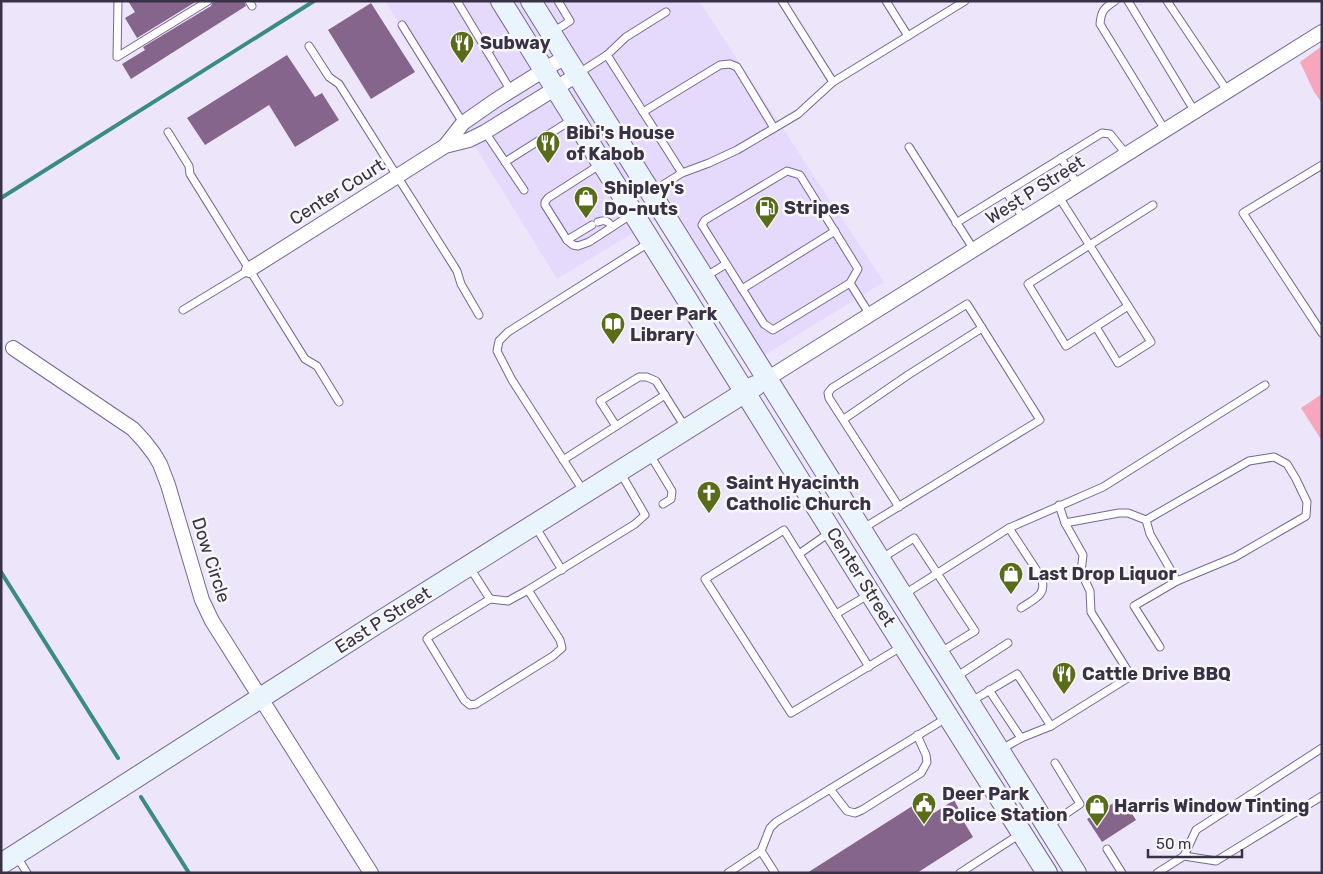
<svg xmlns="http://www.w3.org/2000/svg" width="1323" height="874" font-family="Rubik,sans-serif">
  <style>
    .built { fill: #e6dafc }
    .green { fill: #f7a7bd }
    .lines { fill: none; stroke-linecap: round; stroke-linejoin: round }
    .stream { stroke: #3b8b85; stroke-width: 4 }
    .building { fill: #86658c }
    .lane-casing { stroke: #776693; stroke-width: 9 }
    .street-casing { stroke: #776693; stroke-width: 16 }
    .secondary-casing { stroke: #776693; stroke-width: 22 }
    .lane { stroke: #fff; stroke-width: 7 }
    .street { stroke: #fff; stroke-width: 14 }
    .secondary { stroke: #e9f4fd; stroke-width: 20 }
    .labels { text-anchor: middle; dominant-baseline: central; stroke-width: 5; stroke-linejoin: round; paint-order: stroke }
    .poi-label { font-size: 18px; font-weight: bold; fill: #393145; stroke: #f7f7f7; text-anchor: start }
    .street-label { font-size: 18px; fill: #393145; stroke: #f7f7f7 }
  </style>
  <rect width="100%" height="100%" fill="#ede6fb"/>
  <polygon class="built" points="385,1 699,1 884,282 763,356 673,209 557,279"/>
  <g class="green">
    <polygon points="1322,46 1322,103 1314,92 1300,62"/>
    <polygon points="1322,394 1322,441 1301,408"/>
  </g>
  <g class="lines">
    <g class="stream">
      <polyline points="1,198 314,1"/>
      <polyline points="1,572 118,758"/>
      <polyline points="141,797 189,873"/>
    </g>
  </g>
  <g class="building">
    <polygon points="128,1 197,1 137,38 125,18 135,12"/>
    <polygon points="213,1 244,1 246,6 131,79 122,64 145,50 143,47 211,6"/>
    <polygon points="371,3 415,72 371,99 328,30"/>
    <polygon points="287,55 315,97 322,93 339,120 295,147 269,105 205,145 187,118"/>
    <polygon points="925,798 934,813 954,800 960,811 958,812 973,837 917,873 807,873"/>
    <polygon points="1122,798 1136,820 1102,842 1087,819"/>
  </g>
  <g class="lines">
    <defs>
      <g id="lane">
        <polyline points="118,1 117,57 208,1"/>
        <polyline points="249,1 252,6"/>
        <polyline points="457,1 511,91"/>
        <polyline points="782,1 833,82"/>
        <polyline points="886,1 908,36"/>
        <path d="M 1115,1 C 1104,8 1101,11 1100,24 L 1165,130"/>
        <polyline points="1128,1 1195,112"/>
        <polyline points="1167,1 1228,92"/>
        <polyline points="402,25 463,123"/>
        <polyline points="553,32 570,21 558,1"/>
        <polyline points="309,46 329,77 339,84 457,271 461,284 479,315"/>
        <polyline points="487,51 519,32"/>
        <polyline points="607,55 682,173"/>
        <polyline points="579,73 607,55 626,37 666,12"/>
        <polyline points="643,112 720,65 730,64 737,67 774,128"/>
        <polyline points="168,132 189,166 190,174 305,359 317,366 339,402"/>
        <polyline points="485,132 524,190"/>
        <polyline points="909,147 974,250"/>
        <polyline points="1061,158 1078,185"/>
        <polyline points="505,162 573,119"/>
        <polyline points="601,164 548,198 545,202 545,205 567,240 573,245 578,246 589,242 632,214"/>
        <polyline points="1322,165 1243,213 1322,333"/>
        <polyline points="653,191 682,173 709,163 737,150 798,114 833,82 965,1"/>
        <polyline points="1006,192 1024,219"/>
        <polyline points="1059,197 1151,342 1118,363 1096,327"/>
        <path d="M 598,222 C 605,219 608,221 612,227"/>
        <polyline points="956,223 1102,133 1110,134 1127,155"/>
        <polyline points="567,240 592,225"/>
        <polyline points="705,277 726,264"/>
        <polyline points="850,283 858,269 800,175 787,171 705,220 702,225 764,324 773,330 850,283 870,315"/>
        <polyline points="742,289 835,231"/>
        <polyline points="1128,306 1066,346 1028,284 1153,205"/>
        <polyline points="183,310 249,270"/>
        <polyline points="844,419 908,375 982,328"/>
        <polyline points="616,426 600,401 639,377 647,377 656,381 685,427"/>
        <polyline points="649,453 672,491 671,499 663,504"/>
        <polyline points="563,460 665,395"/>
        <polyline points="584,492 512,380 497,351 499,341 508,332 650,242"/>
        <polyline points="1065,523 1119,513 1128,513 1146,520 1249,461 1274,457 1287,464 1296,479 1307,502 1306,516 1235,557 1177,581 1150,534 1146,520"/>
        <polyline points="535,526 562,570"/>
        <path d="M 1009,528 L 1041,577 C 1048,595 1034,599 1021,608"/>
        <polyline points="862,529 1040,420 967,304 832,388 828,393 829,398 899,507"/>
        <polyline points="799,554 829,533"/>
        <polyline points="882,558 914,538 975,631 939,653"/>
        <polyline points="470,568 490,599"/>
        <polyline points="528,590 508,601 490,599 430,636 427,639 464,700 470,705 476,704 553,656 562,648 560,640 528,590 635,524 645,515 620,472"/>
        <polyline points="903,595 1009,528 1103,487 1265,385"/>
        <polyline points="836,614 868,595"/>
        <polyline points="1160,647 1134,606 1177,581"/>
        <polyline points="869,667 784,530 705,579 791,713 901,647"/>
        <polyline points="956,677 1008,643"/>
        <polyline points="989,690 1021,738"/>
        <polyline points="970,702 1017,674 1051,726"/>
        <polyline points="1000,750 1021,738 1051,726 1131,676 1091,612 1090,591 1081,572 1083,555 1065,523 1059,505"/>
        <polyline points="830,789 847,811 855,813 862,810 921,773 927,762 926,755 917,735"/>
        <polyline points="1048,826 1080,804 1055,763"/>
        <polyline points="1107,849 1122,873"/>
        <polyline points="761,851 775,873"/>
        <polyline points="16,855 27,873"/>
        <polyline points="1184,856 1216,861 1322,796"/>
        <polyline points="728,873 761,851 770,828 776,822 948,717"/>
        <polyline points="960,873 1020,834"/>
        <polyline points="1157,873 1184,856 1196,830 1322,748"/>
      </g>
      <g id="street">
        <polyline points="445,146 463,123 496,100 565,57"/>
        <polyline points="249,270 445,146 469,140 485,132 577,75"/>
        <polyline points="13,348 133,429 144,441 154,454 160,464 168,485 202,600 212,621 371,873"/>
        <polyline points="767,379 1322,32"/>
      </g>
      <g id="secondary">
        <polyline points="501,1 870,593 1047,873"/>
        <polyline points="531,1 1076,873"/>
        <polyline points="1,864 376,624 755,386"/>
      </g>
    </defs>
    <use href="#lane" class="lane-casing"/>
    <use href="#street" class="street-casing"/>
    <use href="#secondary" class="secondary-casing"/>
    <use href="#lane" class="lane"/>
    <use href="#street" class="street"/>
    <use href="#secondary" class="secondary"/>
  </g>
  <defs>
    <symbol id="restaurant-pin" viewBox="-11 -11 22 30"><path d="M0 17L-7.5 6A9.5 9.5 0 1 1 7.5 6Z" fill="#596c19" stroke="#f7f7f7"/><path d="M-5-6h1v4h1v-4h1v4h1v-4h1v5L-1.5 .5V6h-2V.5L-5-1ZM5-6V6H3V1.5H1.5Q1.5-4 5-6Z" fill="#fff"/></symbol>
    <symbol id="shop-pin" viewBox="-11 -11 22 30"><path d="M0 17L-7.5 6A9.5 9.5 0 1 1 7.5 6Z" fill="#596c19" stroke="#f7f7f7"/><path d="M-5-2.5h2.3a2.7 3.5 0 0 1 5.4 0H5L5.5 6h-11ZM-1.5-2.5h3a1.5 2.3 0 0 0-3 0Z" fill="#fff"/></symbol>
    <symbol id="fuel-pin" viewBox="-11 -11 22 30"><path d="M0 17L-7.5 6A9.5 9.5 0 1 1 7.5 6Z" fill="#596c19" stroke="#f7f7f7"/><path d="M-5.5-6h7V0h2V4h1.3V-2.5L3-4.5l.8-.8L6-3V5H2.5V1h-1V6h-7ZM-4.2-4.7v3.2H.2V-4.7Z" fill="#fff"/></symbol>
    <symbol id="library-pin" viewBox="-11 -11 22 30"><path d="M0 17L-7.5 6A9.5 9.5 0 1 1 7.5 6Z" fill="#596c19" stroke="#f7f7f7"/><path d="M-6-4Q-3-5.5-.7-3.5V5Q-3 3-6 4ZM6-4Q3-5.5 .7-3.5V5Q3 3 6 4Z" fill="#fff"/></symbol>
    <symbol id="church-pin" viewBox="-11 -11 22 30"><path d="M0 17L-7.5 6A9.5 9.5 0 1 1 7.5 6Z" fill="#596c19" stroke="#f7f7f7"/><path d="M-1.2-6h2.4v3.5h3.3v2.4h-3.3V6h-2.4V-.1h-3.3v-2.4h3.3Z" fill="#fff"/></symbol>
    <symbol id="civic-pin" viewBox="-11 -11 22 30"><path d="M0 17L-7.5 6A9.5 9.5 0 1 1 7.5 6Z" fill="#596c19" stroke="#f7f7f7"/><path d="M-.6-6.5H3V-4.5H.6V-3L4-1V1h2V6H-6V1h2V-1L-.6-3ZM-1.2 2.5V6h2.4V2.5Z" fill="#fff"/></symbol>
  </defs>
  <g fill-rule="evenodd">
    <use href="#restaurant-pin" x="448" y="29" width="28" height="38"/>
    <use href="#restaurant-pin" x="534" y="129" width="28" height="38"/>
    <use href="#shop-pin" x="572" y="184" width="28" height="38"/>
    <use href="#fuel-pin" x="753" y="194" width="28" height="38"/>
    <use href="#library-pin" x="599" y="310" width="28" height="38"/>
    <use href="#church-pin" x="695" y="479" width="28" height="38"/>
    <use href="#shop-pin" x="997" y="560" width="28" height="38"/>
    <use href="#restaurant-pin" x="1050" y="660" width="28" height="38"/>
    <use href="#civic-pin" x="910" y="790" width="28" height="38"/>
    <use href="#shop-pin" x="1083" y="792" width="28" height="38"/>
  </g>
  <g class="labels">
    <g class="poi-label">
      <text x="480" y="43">Subway</text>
      <text x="566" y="133">Bibi's House<tspan x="566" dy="21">of Kabob</tspan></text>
      <text x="604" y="188">Shipley's<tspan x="604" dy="21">Do-nuts</tspan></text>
      <text x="784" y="208">Stripes</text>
      <text x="630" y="314">Deer Park<tspan x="630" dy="21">Library</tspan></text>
      <text x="726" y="483">Saint Hyacinth<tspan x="726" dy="21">Catholic Church</tspan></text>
      <text x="1028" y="574">Last Drop Liquor</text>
      <text x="1082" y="674">Cattle Drive BBQ</text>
      <text x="942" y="794">Deer Park<tspan x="942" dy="21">Police Station</tspan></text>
      <text x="1114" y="806">Harris Window Tinting</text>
    </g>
    <g class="street-label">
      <text transform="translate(1035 190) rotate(-32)">West P Street</text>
      <text transform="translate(337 192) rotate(-32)">Center Court</text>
      <text transform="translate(211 560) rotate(72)">Dow Circle</text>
      <text transform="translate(861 577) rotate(58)">Center Street</text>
      <text transform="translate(383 620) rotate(-32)">East P Street</text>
    </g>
  </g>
  <rect width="1323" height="874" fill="none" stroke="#393145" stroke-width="5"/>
  <path d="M1148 849v8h94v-8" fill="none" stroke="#393145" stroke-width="2.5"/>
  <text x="1156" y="849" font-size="15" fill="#393145" stroke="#f7f7f7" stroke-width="4" paint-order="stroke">50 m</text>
</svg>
